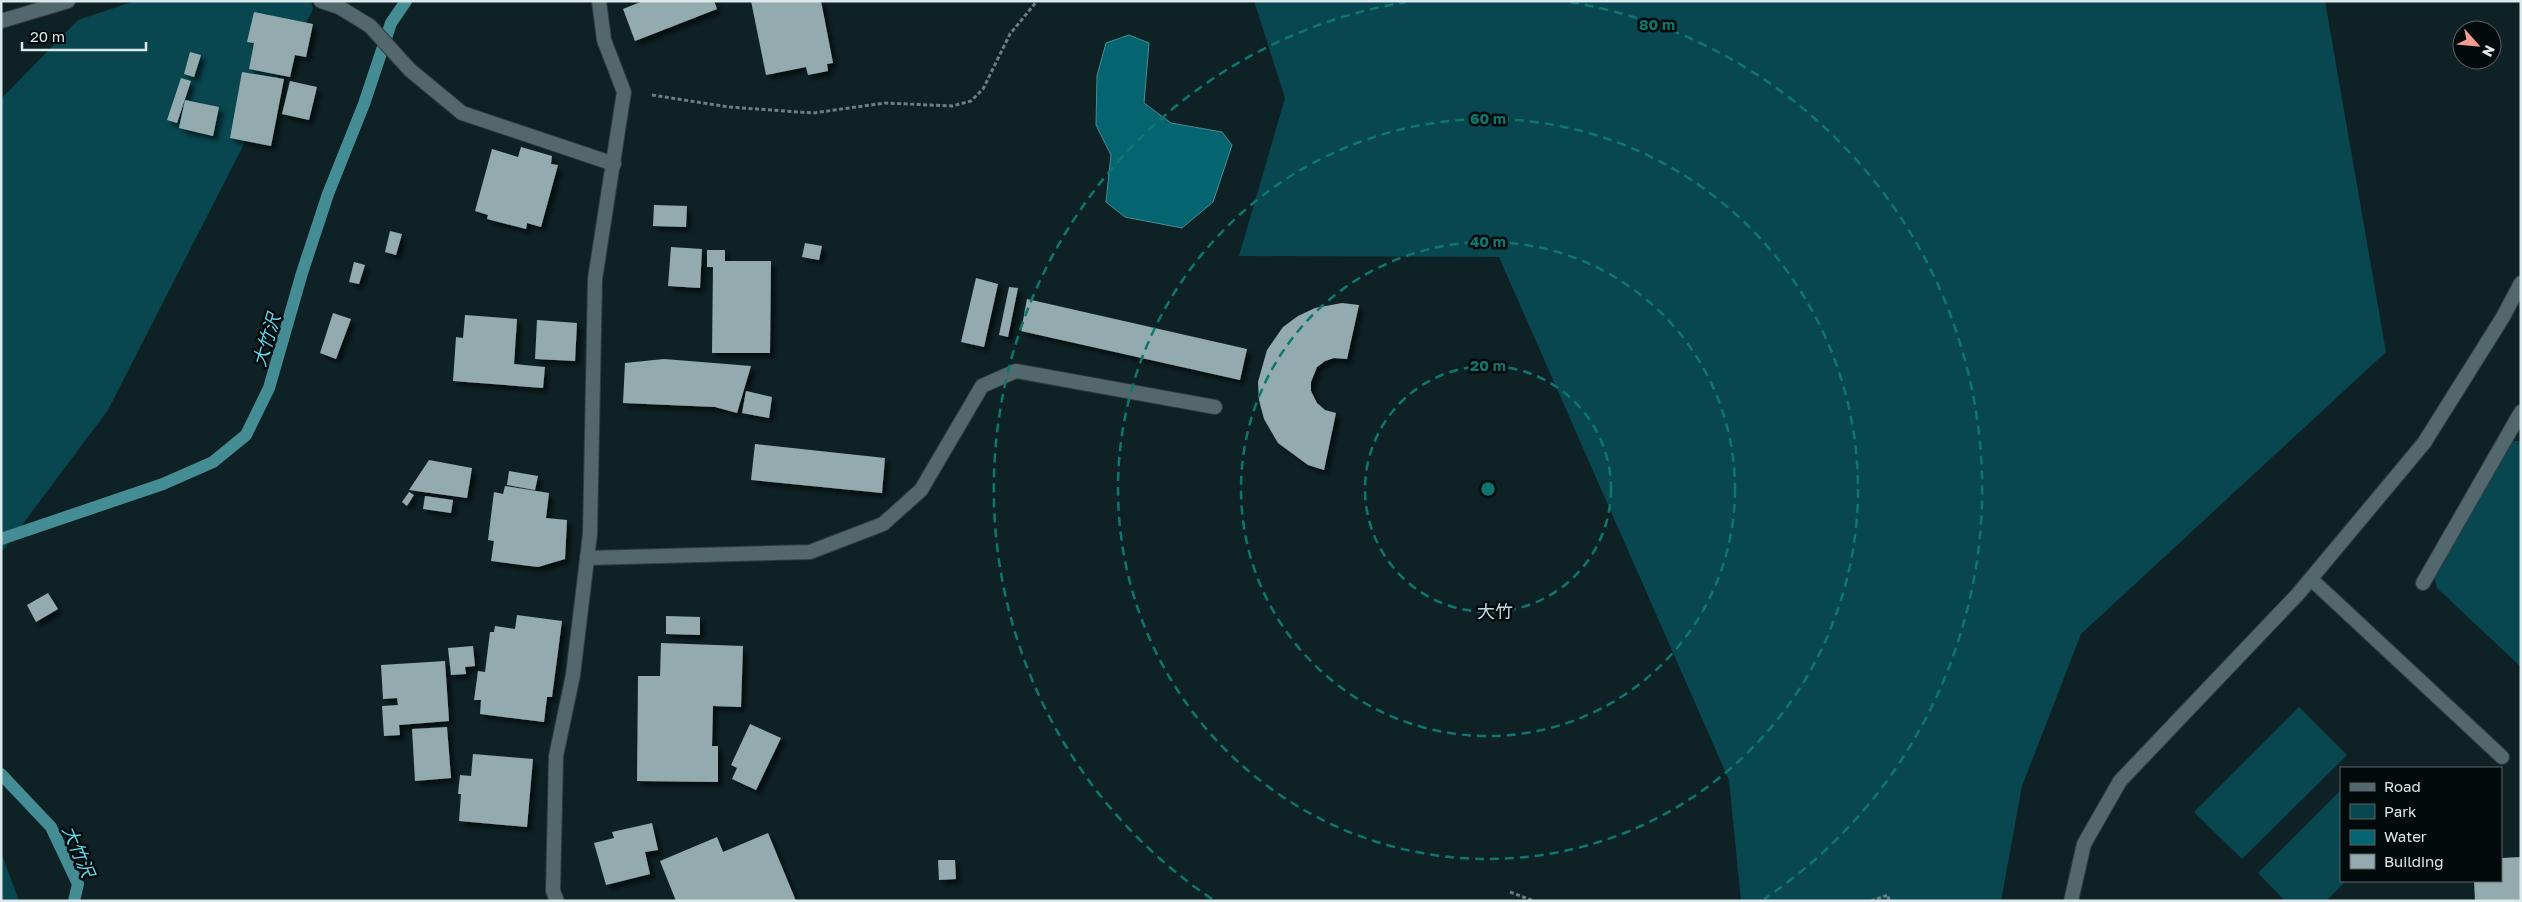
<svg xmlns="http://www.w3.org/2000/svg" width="2522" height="902" font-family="'Golos Text','Noto Sans JP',sans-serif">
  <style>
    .green { fill: #08474f }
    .water { fill: #046570; stroke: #458d95 }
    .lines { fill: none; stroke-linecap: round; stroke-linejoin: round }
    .stream { stroke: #458d95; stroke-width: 12 }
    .building { fill: #93abaf; filter: url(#shadow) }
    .service-casing { stroke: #303c3f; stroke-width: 16 }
    .minor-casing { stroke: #303c3f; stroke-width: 16 }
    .tertiary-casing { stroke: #303c3f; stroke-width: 16 }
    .path { stroke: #6d7d80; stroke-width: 3; stroke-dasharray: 4 2.5; stroke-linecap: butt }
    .service { stroke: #52686c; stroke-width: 14 }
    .minor { stroke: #52686c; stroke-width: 14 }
    .tertiary { stroke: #52686c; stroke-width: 14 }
    .ring { fill: none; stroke: #0f766e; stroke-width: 2.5; stroke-dasharray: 9 6 }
    .labels { text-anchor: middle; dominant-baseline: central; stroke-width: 5; stroke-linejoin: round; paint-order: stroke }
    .water-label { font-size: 18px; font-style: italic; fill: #62d8ea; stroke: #030a0b }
    .neighbourhood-label { font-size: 18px; fill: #c1dade; stroke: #030a0b }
    .centre { fill: #0f766e; stroke: #030a0b; stroke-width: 2.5 }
    .ring-label { font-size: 15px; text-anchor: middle; font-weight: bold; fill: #0f766e; stroke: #030a0b; stroke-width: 5; stroke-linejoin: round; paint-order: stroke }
  </style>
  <defs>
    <filter id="shadow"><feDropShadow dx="4.5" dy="4.5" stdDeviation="2.5" flood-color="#0009"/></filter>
  </defs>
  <rect width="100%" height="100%" fill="#0e2225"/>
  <g class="green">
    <polygon points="135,1 311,1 313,9 108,410 1,553 1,99 78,20"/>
    <polygon points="1254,1 2325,1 2386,352 2081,634 2022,786 2001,901 1741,901 1729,780 1499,257 1239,256 1285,98"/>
    <polygon points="2513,441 2521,441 2521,667 2437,588 2434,576"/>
    <polygon points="2299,707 2347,755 2242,859 2194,812"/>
    <polygon points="2341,790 2341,881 2346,881 2326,901 2285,901 2258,873"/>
    <polygon points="1,852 19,901 1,901"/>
  </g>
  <polygon class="water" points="1129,35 1149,43 1144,103 1171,123 1222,132 1232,145 1213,202 1182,228 1125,217 1106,202 1111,155 1096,125 1097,76 1106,43"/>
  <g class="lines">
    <g class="stream">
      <polyline points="1,539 163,484 213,462 246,435 269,388 302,273 328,194 364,104 391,23 406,1"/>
      <polyline points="1,774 51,827 78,884 74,901"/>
    </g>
  </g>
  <g class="building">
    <polygon points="643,1 714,1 717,9 635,41 623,9"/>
    <polygon points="751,1 821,1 833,63 827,64 828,71 808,75 806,67 766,75"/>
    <polygon points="254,12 313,24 306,57 295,55 290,77 249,69 254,43 247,42"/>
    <polygon points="190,52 201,55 194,77 184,74"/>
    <polygon points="242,72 284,79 271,146 230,138"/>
    <polygon points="181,78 191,81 177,123 167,120"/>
    <polygon points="290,81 317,87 309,120 282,114"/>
    <polygon points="185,100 219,107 213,136 179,128"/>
    <polygon points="521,147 552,156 551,164 558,165 541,227 527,223 526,229 487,219 488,215 475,211 492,149 518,157"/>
    <polygon points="654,205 687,206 686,227 653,226"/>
    <polygon points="390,231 402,234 396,255 385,252"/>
    <polygon points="805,243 822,246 819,260 802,257"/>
    <polygon points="671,247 702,249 700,288 668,286"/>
    <polygon points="707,250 725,250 725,261 771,261 770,353 712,353 713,267 707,267"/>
    <polygon points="354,262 365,265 359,284 349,282"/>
    <polygon points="976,278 998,284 984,347 961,342"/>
    <polygon points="1009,287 1018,288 1008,337 999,335"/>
    <polygon points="1027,299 1247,349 1240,380 1021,331"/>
    <polygon points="1342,303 1359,305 1347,359 1334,358 1325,361 1317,367 1311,382 1311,391 1317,403 1325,410 1336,413 1324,470 1308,465 1278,443 1264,419 1259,400 1258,382 1267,350 1283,327 1298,316 1315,308"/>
    <polygon points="333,313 351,319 336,359 320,353"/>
    <polygon points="465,315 517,319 514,364 545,367 543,388 453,381 456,337 463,338"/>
    <polygon points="537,320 577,323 575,361 535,359"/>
    <polygon points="664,359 751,366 737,413 715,407 623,403 625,363"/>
    <polygon points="746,391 772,397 769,418 742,413"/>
    <polygon points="755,444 885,458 882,493 751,480"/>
    <polygon points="429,460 472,468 467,498 409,490"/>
    <polygon points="509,471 538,476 535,490 507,485"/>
    <polygon points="505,486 549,493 546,518 567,520 565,559 538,567 491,561 494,541 488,540 494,492 503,494"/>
    <polygon points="409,492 414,495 407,506 402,502"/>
    <polygon points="425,496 453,500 451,513 423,509"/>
    <polygon points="48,593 58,609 36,622 27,605"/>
    <polygon points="517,615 562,621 552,697 547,697 544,722 480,714 481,700 474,700 478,671 485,672 490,632 494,632 495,626 515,629"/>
    <polygon points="666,616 700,617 700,635 666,634"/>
    <polygon points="661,643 743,646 741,707 713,706 712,746 718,746 718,782 637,781 638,676 660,676"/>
    <polygon points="473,646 475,666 465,667 466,674 451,675 448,648"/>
    <polygon points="445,661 449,721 399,725 400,735 384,736 382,706 398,705 397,698 383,699 381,665"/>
    <polygon points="750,724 781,738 756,790 732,779 737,768 731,765"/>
    <polygon points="447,727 451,778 415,781 412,729"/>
    <polygon points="473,754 533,759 527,827 459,821 461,794 458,794 460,775 471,776"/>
    <polygon points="652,823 658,850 645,852 650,874 606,885 594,843 614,838 612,832"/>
    <polygon points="768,833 796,901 676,901 660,861 717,837 723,852"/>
    <polygon points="2521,857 2521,901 2475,901 2474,881 2501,881 2501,858"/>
    <polygon points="938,860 955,860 956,879 939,880"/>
  </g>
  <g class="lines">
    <defs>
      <g id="service">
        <polyline points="587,558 810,552 883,524 921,490 982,386 1016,371 1215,407"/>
        <polyline points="2311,579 2502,757"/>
        <polyline points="2423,583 2521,412"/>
      </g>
      <g id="minor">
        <polyline points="321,1 339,7 370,26 410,70 462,113 614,164"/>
        <polyline points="1,21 68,1"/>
        <polyline points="557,901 553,891 556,756 573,675 590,534 595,279 624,92 604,40 599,1"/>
      </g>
      <polyline id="tertiary" points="2071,901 2084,844 2120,781 2298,594 2424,443 2503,317 2521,283"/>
    </defs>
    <use href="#service" class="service-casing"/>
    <use href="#minor" class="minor-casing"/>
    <use href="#tertiary" class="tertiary-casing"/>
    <g class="path">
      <polyline points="652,95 729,107 813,113 885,103 952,106 971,101 983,89 1010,34 1037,1"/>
      <polyline points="1510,892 1534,901"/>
      <polyline points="1871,901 1888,895 1889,901"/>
    </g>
    <use href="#service" class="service"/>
    <use href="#minor" class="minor"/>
    <use href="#tertiary" class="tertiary"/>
  </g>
  <g class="ring">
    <circle cx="1488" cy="489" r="123"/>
    <circle cx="1488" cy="489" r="247"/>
    <circle cx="1488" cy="489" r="370"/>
    <path d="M1212 899A494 494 0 0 1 1406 2M1570 2A494 494 0 0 1 1764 899"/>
  </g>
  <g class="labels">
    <g class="water-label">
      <text transform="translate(266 340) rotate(-73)">大竹沢</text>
      <text transform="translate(79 851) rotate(67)">大竹沢</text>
    </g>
    <g class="neighbourhood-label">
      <text x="1495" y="611">大竹</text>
    </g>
  </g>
  <circle cx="1488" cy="489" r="8" class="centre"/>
  <g class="ring-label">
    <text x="1657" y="30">80 m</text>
    <text x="1488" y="124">60 m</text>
    <text x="1488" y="247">40 m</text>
    <text x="1488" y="371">20 m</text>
  </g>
  <rect width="2522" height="902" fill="none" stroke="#dce9eb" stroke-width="5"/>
  <rect x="2340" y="767" width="162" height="115" fill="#030a0b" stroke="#5a6365"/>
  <rect x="2350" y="783" width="25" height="8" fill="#52686c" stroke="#5a6365"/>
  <text x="2384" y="792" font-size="15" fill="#dce9eb">Road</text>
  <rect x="2350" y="804" width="25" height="15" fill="#08474f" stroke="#5a6365"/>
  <text x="2384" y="817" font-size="15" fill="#dce9eb">Park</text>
  <rect x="2350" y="830" width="25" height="15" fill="#046570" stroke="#5a6365"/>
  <text x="2384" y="842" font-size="15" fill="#dce9eb">Water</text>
  <rect x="2350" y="854" width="25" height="15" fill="#93abaf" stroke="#5a6365"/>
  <text x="2384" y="867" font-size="15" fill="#dce9eb">Building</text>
  <g transform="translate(2477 45) rotate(117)"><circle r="24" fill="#030a0b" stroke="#5a6365"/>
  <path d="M0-4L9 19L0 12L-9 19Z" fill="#f59c90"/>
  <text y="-8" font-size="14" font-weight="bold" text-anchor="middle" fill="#dce9eb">N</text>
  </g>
  <path d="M22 42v8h124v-8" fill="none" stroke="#dce9eb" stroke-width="2.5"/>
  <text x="30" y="42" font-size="15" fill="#dce9eb" stroke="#030a0b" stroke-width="4" paint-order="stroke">20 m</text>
</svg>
